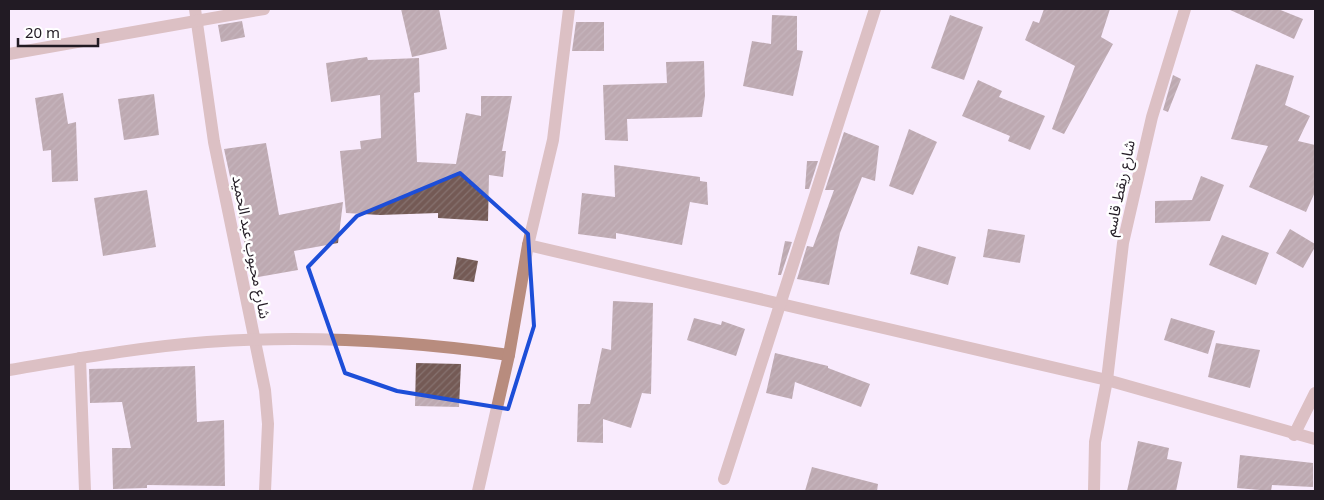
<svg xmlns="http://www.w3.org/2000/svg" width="1324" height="500" font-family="'Noto Sans','Noto Sans Arabic',sans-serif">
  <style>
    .building { fill: url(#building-hatch) }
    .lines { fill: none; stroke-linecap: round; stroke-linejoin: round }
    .minor { stroke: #b88c7e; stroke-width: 12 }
    .marked { fill: none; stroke: #1d4ed8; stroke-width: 4; stroke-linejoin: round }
    .labels { text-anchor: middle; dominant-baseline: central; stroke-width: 5; stroke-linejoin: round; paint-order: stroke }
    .street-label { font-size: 15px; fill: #221b24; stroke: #fff }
  </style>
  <defs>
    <pattern id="building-hatch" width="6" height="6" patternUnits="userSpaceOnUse" patternTransform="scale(1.25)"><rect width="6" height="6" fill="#745a55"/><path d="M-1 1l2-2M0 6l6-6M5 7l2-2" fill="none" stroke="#86726f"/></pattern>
  </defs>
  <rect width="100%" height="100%" fill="#f9ebfd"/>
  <g class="building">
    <polygon points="401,9 439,9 447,49 412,57"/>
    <polygon points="1044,9 1110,9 1101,37 1113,44 1064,134 1052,129 1075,66 1025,40 1033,21 1039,23"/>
    <polygon points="1228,9 1278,9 1303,19 1294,39"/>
    <polygon points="772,15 797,16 797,50 803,51 793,96 743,86 752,41 771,44"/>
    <polygon points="950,15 983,27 964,80 931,68"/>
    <polygon points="242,21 245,37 221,42 218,25"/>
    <polygon points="576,22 604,22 604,51 572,51"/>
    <polygon points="367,57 368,60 419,58 420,92 414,93 417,162 456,164 466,113 481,116 481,96 512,96 502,151 506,151 503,177 489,175 488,221 438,218 438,213 380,215 346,213 340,151 361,149 360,141 381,138 380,95 331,102 326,63"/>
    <polygon points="704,61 705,96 702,117 627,119 628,141 605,140 603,85 667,83 666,62"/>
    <polygon points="1256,64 1294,76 1285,105 1310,116 1298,141 1315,145 1315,192 1306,212 1249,187 1268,146 1231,139"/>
    <polygon points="1173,75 1181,79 1168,112 1163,110"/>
    <polygon points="978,80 1002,91 999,97 1045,116 1030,150 1008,141 1010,136 962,116"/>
    <polygon points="63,93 68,124 76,122 78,181 52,182 51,150 43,151 35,98"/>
    <polygon points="154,94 159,135 124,140 118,99"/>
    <polygon points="909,129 937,142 913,195 889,186"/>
    <polygon points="844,132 879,146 875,181 862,177 840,233 829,285 797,279 807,246 813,247 834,190 825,190"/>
    <polygon points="266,143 279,215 343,202 338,243 294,251 298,270 252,278 224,149"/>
    <polygon points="807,161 818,161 809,189 805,189"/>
    <polygon points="614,165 700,177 700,181 707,182 708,205 690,202 682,245 616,233 616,239 578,234 582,193 615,197"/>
    <polygon points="1201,176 1224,185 1210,221 1155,223 1155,201 1192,200"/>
    <polygon points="147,190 156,247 103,256 94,198"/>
    <polygon points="988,229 1025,235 1020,263 983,257"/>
    <polygon points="1290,229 1315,244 1315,247 1303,268 1276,253"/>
    <polygon points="1222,235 1269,253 1256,285 1209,265"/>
    <polygon points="785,241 792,242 781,275 778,275"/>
    <polygon points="918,246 956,257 948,285 910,274"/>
    <polygon points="457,257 478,261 474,282 453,279"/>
    <polygon points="613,301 653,303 651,394 642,393 631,428 603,419 603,443 577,442 578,404 590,404 602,348 611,350"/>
    <polygon points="694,318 721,325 722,321 745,329 736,356 687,340"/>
    <polygon points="1171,318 1215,331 1208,354 1164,340"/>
    <polygon points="1216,343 1260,350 1250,388 1208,377"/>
    <polygon points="775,353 828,366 828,368 870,384 861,407 795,382 792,399 766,393"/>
    <polygon points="416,363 461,364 459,407 415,406"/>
    <polygon points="195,366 197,422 224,420 225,486 147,485 147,488 113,489 112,448 131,448 122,402 90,403 89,369"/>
    <polygon points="1138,441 1169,448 1167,459 1182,462 1176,491 1127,491"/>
    <polygon points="1240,455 1313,463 1313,487 1272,485 1271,491 1237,488"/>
    <polygon points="812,467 878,484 877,491 805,491"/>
  </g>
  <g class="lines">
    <g class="minor">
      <polyline points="195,9 214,142 265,390 268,424 265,491"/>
      <polyline points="9,54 264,9"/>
      <polyline points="528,245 1107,380 1315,439"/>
      <polyline points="80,358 85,491"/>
      <path d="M 9,370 C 75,359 141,347 207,342 C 308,335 410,341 509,355"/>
      <polyline points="1294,435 1315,393"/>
      <polyline points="724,479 875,9"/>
      <polyline points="478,491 509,355 528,245 553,140 569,9"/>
      <polyline points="1094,491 1095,442 1107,380 1123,243 1152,117 1185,9"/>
    </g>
  </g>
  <path d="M0 0H1324V500H0ZM 460,173 L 528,234 L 534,326 L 508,409 L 397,391 L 345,373 L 308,267 L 357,216 Z" fill="#f9ebfd" fill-opacity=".55" fill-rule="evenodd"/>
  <path class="marked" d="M 460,173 L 528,234 L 534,326 L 508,409 L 397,391 L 345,373 L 308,267 L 357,216 Z"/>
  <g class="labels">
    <g class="street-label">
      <text transform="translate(1119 188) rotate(-78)">شارع ريقط قاسم</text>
      <text transform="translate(252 247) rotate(79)">شارع محبوب عبد الحميد</text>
    </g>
  </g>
  <rect width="1324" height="500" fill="none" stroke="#221b24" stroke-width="20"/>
  <path d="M18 38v8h80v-8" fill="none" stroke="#221b24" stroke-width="2.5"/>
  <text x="25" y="38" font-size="15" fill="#221b24" stroke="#ffffff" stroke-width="4" paint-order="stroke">20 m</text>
</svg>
